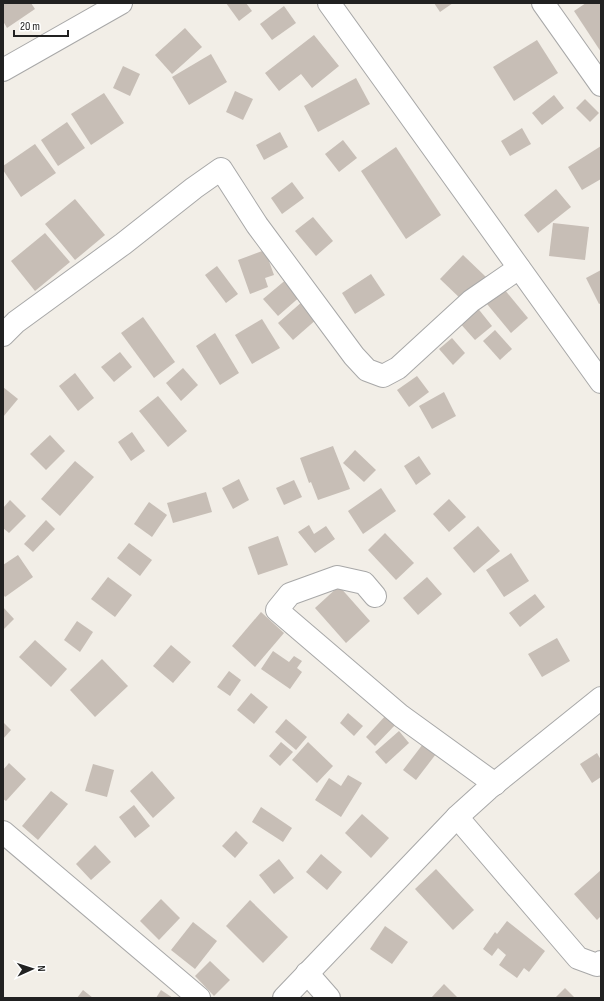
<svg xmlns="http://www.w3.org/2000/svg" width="604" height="1001" font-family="'Sofia Sans Condensed',sans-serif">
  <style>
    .building { fill: #c7beb6 }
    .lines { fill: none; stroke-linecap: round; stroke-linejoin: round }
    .minor-casing { stroke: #a8a8a8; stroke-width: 24 }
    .minor { stroke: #fff; stroke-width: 22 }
  </style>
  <rect width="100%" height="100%" fill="#f2eee7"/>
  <g class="building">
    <polygon points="3,3 31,3 35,9 7,28 3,21"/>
    <polygon points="226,3 246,3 252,11 239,21"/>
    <polygon points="434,3 453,3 440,12"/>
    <polygon points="586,3 601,3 601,52 574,11"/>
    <polygon points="284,6 296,23 272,40 260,24"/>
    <polygon points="185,28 202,47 172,74 155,55"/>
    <polygon points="314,35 339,66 312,88 301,74 279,91 265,73"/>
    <polygon points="537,40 558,73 514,101 493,67"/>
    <polygon points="211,54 227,82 189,105 172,77"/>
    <polygon points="123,66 140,74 130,96 113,88"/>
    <polygon points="356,78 370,104 318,132 304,106"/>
    <polygon points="235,91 253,99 243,120 226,112"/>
    <polygon points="104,93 124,123 91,145 71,114"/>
    <polygon points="554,95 564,108 542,125 532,113"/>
    <polygon points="585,99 599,113 590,122 576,108"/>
    <polygon points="67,122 85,148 58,166 41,140"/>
    <polygon points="522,128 531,144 510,156 501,141"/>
    <polygon points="280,132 288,147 264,160 256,145"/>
    <polygon points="343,140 357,158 339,172 325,154"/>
    <polygon points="35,144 56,173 21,197 3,170 3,166"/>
    <polygon points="601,146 601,179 582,190 568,167"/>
    <polygon points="396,147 441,215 406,239 361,171"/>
    <polygon points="292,182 304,198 282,214 271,198"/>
    <polygon points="556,189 571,207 538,233 524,215"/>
    <polygon points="75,199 105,235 75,260 45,224"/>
    <polygon points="313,217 333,241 316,256 295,231"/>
    <polygon points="553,223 589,227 585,260 549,256"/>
    <polygon points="45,233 70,262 35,291 11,261"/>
    <polygon points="265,250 274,275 265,278 268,287 250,294 238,260"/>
    <polygon points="463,255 486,277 463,301 440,279"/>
    <polygon points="217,266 238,294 226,303 205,275"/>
    <polygon points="601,270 601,303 599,304 586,278"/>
    <polygon points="371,274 385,295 355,314 342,293"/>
    <polygon points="288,278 302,295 278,316 263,299"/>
    <polygon points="504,289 528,318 511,333 487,304"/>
    <polygon points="303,301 318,318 293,340 278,323"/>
    <polygon points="476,306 492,326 475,340 458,321"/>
    <polygon points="143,317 175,362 154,378 121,333"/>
    <polygon points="262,319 280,348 252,364 235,335"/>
    <polygon points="495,330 512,349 500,360 483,341"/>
    <polygon points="215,333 239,373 220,385 196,346"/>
    <polygon points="452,338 465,353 453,365 439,349"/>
    <polygon points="120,352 132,367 114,382 101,367"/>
    <polygon points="183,368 198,385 181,401 166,383"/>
    <polygon points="75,373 94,398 78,411 59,386"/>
    <polygon points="417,376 429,392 409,407 397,390"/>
    <polygon points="3,387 18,399 3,417"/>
    <polygon points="444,392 456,416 432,429 419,406"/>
    <polygon points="158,396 187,431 168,447 139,411"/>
    <polygon points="132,432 145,451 131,461 118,442"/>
    <polygon points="50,435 65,451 46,470 30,454"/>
    <polygon points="333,446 350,489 318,500 311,482 309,483 300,458"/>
    <polygon points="355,450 376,470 364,482 343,463"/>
    <polygon points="419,456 431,474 416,485 404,466"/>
    <polygon points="75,461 94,477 60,516 41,499"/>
    <polygon points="239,479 249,500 233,509 222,488"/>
    <polygon points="294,480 302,497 284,505 276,488"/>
    <polygon points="381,488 396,511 363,534 348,511"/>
    <polygon points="206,492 212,512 173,523 167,503"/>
    <polygon points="449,499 466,517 449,532 433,514"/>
    <polygon points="10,500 26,516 9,533 3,528 3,508"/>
    <polygon points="149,502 167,515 152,537 134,524"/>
    <polygon points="46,520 55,529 33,552 24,544"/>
    <polygon points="309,525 314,534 326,526 335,539 315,553 298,532"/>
    <polygon points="478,526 500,551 474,573 453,548"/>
    <polygon points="385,533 414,563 396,580 368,550"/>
    <polygon points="278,536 288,565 258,575 248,547"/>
    <polygon points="129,543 152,560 140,576 117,558"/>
    <polygon points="511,553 529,581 504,597 486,570"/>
    <polygon points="18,555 33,577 5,597 3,594 3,565"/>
    <polygon points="108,577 132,595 115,617 91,599"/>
    <polygon points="427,577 442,594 418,615 403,598"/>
    <polygon points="339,586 370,621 346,643 315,608"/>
    <polygon points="535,594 545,607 520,627 509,613"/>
    <polygon points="3,607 14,619 3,630"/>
    <polygon points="261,612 284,633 255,667 232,646"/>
    <polygon points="77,621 93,632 80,652 64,640"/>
    <polygon points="557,638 570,661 542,677 528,654"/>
    <polygon points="35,640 67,669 51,687 19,657"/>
    <polygon points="171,645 191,662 173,683 153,666"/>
    <polygon points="273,651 289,662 294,656 302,661 297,668 302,672 290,689 261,669"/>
    <polygon points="102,659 128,686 95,717 70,690"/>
    <polygon points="229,671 241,680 230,696 217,687"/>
    <polygon points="251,693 268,707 254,724 237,710"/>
    <polygon points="348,713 363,726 354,736 340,723"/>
    <polygon points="387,714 397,723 375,746 366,737"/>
    <polygon points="286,719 307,737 296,750 275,732"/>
    <polygon points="3,722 11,730 3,739"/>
    <polygon points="399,731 409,743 386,764 375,752"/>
    <polygon points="281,742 293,752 280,766 269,756"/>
    <polygon points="308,742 333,766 317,783 292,760"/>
    <polygon points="423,744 436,754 416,780 403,770"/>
    <polygon points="597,753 601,760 601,777 592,783 580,764"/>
    <polygon points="9,763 26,779 6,801 3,799 3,770"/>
    <polygon points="93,764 114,770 107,797 85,791"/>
    <polygon points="152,771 175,798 153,818 130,791"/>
    <polygon points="348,775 362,783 341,817 315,800 329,778 341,786"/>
    <polygon points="51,791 68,804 38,840 22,826"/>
    <polygon points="134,805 150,826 135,838 119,817"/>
    <polygon points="261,807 292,828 283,842 252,822"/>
    <polygon points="362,814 389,838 371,858 345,833"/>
    <polygon points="236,831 248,843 235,858 222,846"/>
    <polygon points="95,845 111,862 91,880 76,864"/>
    <polygon points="321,854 342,872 327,890 306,872"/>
    <polygon points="279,859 294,878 274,894 259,875"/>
    <polygon points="436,869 474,910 453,930 415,889"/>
    <polygon points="601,870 601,916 597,920 574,894"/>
    <polygon points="161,899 180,918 159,940 140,921"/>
    <polygon points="250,900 288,937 263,963 226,926"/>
    <polygon points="507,921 545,951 529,972 524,968 517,978 499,965 506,955 498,948 492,956 483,949 495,932 497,934"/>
    <polygon points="193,922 217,941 195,969 171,950"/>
    <polygon points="385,926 408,942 392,964 370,949"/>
    <polygon points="210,961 230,980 214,996 195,976"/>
    <polygon points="444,984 458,998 431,998"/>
    <polygon points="565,988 575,998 555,998"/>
    <polygon points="83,990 93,998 77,998"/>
    <polygon points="161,990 173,998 156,998"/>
  </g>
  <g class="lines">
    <defs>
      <g id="minor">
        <polyline points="329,3 601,382"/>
        <polyline points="543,3 601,85"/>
        <polyline points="3,70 121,3"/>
        <polyline points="3,335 16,322 123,244 194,188 221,169 257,225 354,356 367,370 383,376 398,368 471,301 519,268"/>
        <polyline points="375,596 364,583 337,577 290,594 277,610 401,716 495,784"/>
        <polyline points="457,817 578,958 597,965 601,962"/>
        <polyline points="3,832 199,998"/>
        <polyline points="307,973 329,998"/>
        <polyline points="284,998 457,817 488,789 601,698"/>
      </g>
    </defs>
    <use href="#minor" class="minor-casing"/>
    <use href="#minor" class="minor"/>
  </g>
  <rect width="604" height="1001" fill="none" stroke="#212121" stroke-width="8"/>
  <g transform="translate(32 969) rotate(87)" stroke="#ffffff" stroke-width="3" paint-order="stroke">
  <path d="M0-3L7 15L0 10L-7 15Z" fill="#212121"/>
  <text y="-6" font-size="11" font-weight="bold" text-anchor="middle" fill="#212121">N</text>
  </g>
  <path d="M14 30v6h54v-6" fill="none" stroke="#212121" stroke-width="2"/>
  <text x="20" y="30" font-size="12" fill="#212121" stroke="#ffffff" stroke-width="3" paint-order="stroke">20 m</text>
</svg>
